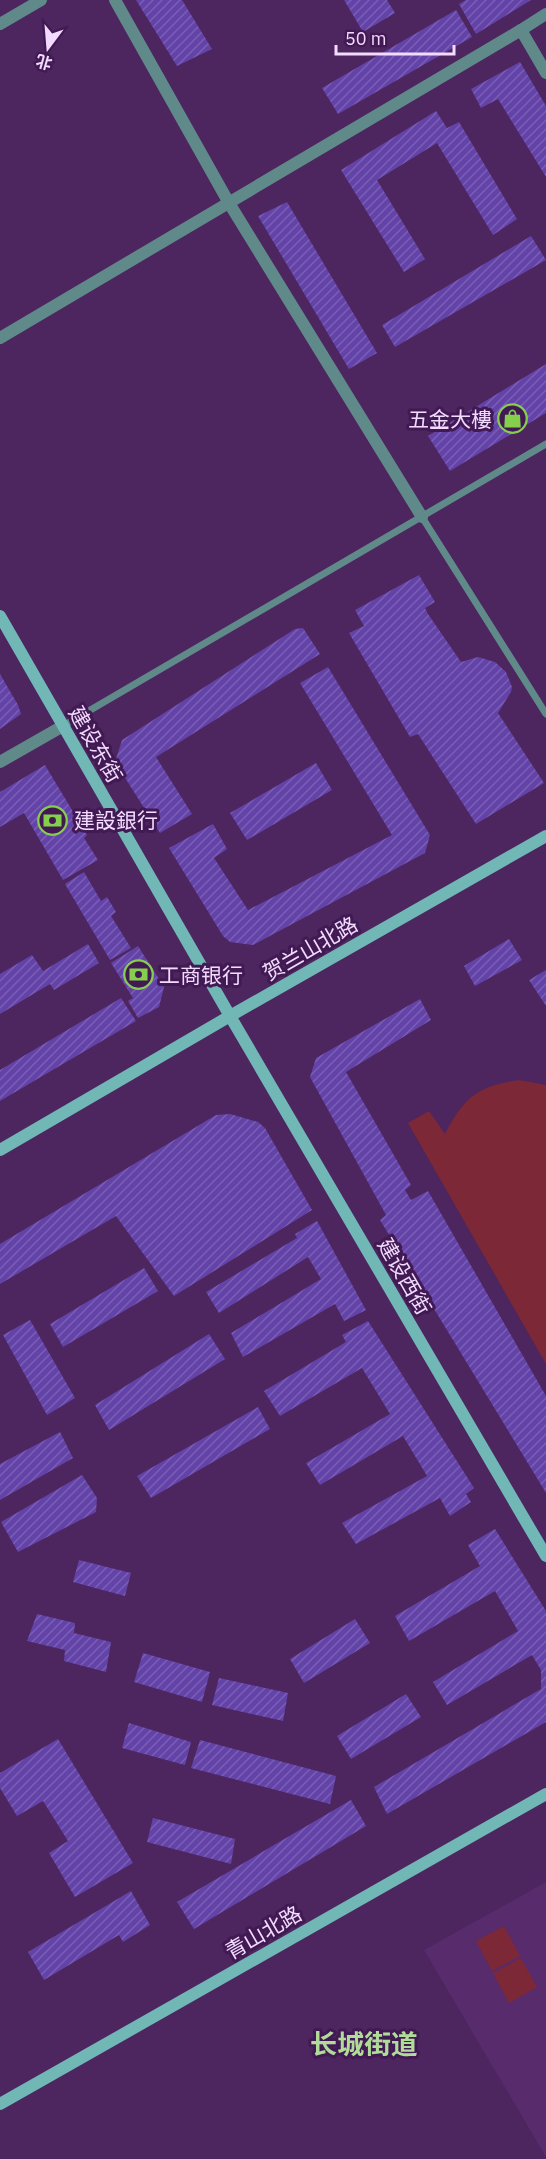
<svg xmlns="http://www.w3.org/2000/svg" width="546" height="2159" font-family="'IBM Plex Sans','Noto Sans SC',sans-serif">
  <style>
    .built { fill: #582b6c }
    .garden { fill: #7d2836 }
    .building { fill: url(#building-hatch) }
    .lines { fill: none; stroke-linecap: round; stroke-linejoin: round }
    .service { stroke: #5f8a89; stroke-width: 7 }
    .minor { stroke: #5f8a89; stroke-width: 12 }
    .tertiary { stroke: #5f8a89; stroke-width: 12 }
    .secondary { stroke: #70b7b5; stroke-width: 12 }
    .labels { text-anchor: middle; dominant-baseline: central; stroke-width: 6; stroke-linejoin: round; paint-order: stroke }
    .poi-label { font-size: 21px; fill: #f2dbfe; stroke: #421a53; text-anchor: start }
    .street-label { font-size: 21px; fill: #f2dbfe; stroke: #421a53 }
    .district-label { font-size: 27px; font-weight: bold; fill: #b1db98; stroke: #421a53 }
  </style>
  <defs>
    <pattern id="building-hatch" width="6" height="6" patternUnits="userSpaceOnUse" patternTransform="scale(1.5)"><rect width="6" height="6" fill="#6343a8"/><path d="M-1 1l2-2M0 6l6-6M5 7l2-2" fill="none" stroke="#7a5eb5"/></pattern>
  </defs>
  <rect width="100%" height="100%" fill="#4d255f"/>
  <polygon class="built" points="546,1882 546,2157 424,1950"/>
  <g class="garden">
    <path d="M 519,1080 L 546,1085 L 546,1364 L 408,1123 L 429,1111 L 445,1134 C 464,1097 478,1086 519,1080 Z"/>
    <polygon points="504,1926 520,1956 492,1971 476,1941"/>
    <polygon points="521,1958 537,1987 509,2003 493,1973"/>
  </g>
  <g class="building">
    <polygon points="136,0 182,0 212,49 177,66"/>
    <polygon points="344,0 387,0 395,13 363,32"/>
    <polygon points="466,0 531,0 476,34 459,4"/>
    <polygon points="456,10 472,37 338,114 322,88"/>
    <polygon points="520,62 546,106 546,177 498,99 481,108 471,89"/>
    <polygon points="436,111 447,128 459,122 517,219 493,235 437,143 377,180 425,259 404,272 341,170"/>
    <polygon points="287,202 377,353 349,369 258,216"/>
    <polygon points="531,236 546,260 395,347 382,325"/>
    <polygon points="546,364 546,413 450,471 428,436"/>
    <polygon points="419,575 435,602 425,608 428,614 461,662 478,657 495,662 506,672 512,687 511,692 498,713 544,783 476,824 418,734 410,737 349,633 364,626 355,610"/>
    <polygon points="303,628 320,654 156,757 192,814 160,833 115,762 122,740 295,629"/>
    <polygon points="328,667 430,835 425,853 253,945 230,942 223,936 169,848 213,824 227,849 214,858 248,910 392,835 300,683"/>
    <polygon points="0,674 18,705 21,714 0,729"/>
    <polygon points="316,763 332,790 247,840 230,813"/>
    <polygon points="45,765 87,835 84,838 98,860 63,880 24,813 0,827 0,792"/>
    <polygon points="84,872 101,901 107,897 116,912 111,916 131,948 110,960 65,884"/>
    <polygon points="509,939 522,960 475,986 464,966"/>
    <polygon points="88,944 99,963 54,990 50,984 0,1014 0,974 32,955 43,971"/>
    <polygon points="138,946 164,987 159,1007 138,1018 128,1001 133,998 111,963"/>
    <polygon points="546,970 546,1006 529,980"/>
    <polygon points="121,998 136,1021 0,1101 0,1070"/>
    <polygon points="420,999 431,1020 346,1072 411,1185 405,1190 411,1200 428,1191 546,1396 546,1493 380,1220 386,1215 310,1077 316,1058"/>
    <polygon points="230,1114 258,1122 265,1128 312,1210 174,1296 116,1216 0,1284 0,1244 216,1115"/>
    <polygon points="317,1221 366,1310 344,1321 335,1304 243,1357 231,1333 321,1279 308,1257 219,1313 206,1292 297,1238 295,1234"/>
    <polygon points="144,1268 158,1291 63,1347 50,1324"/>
    <polygon points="30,1320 75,1398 47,1415 3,1335"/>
    <polygon points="368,1321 474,1488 466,1494 471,1502 450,1516 440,1498 356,1544 342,1523 427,1476 403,1436 320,1485 306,1463 390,1414 362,1368 280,1416 264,1391 346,1342 342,1335"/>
    <polygon points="209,1334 225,1359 109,1430 95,1405"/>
    <polygon points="258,1407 270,1429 151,1498 137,1476"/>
    <polygon points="60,1432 73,1458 0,1500 0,1464"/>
    <polygon points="82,1475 97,1498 96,1512 18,1552 1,1522"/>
    <polygon points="495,1529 546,1611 546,1722 387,1814 374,1787 541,1689 541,1670 532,1655 447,1705 433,1682 518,1631 495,1591 409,1641 395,1616 480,1566 468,1545"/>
    <polygon points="79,1560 131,1573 125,1596 73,1582"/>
    <polygon points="37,1614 75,1623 74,1633 111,1642 106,1672 64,1661 65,1650 27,1641"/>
    <polygon points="355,1619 370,1643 304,1683 290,1659"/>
    <polygon points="143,1653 210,1672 202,1702 134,1682"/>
    <polygon points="219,1678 288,1693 283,1721 212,1705"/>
    <polygon points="406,1694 421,1717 351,1759 337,1736"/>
    <polygon points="129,1723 191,1742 185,1765 122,1748"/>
    <polygon points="58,1739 133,1863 75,1897 49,1853 68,1841 43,1801 17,1816 0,1788 0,1773"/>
    <polygon points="200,1740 336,1776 330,1804 191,1768"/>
    <polygon points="351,1800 366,1826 194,1929 177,1902"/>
    <polygon points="153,1818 235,1839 231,1864 147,1842"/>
    <polygon points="131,1891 150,1925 123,1942 119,1935 44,1980 28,1952"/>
  </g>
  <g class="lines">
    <g class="service">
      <polyline points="422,517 546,714"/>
      <polyline points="63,726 546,444"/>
    </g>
    <g class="minor">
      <polyline points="115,0 229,203 422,517"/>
      <polyline points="546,14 521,30 546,73"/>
      <polyline points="0,338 521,30"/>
      <polyline points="0,762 63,726"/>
    </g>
    <polyline class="tertiary" points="0,24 41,0"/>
    <g class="secondary">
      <polyline points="0,616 230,1016 546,1556"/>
      <polyline points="0,1150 230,1016 546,836"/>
      <polyline points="0,2104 546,1794"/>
    </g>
  </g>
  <defs>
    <symbol id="shop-ring" viewBox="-11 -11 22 22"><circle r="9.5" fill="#421a53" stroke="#85cf4c" stroke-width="1.5"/><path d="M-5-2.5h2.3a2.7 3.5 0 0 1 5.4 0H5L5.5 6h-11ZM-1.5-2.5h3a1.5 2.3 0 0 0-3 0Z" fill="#85cf4c"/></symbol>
    <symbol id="bank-ring" viewBox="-11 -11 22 22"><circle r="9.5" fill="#421a53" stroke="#85cf4c" stroke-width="1.5"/><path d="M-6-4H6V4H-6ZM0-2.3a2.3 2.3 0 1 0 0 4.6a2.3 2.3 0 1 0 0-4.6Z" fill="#85cf4c"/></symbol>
  </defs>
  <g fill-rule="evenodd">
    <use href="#shop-ring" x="496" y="402" width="33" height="33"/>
    <use href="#bank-ring" x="36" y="804" width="33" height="33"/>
    <use href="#bank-ring" x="122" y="958" width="33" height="33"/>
  </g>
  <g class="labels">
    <g class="poi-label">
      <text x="492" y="419" text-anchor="end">五金大樓</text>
      <text x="74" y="820">建設銀行</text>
      <text x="159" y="975">工商银行</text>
    </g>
    <g class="street-label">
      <text transform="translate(96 744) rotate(60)">建设东街</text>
      <text transform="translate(310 948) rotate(-30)">贺兰山北路</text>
      <text transform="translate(405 1276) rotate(60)">建设西街</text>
      <text transform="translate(263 1932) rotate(-30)">青山北路</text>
    </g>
    <g class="district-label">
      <text x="364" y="2043">长城街道</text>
    </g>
  </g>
  <g transform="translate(48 48) rotate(196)" stroke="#421a53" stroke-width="4.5" paint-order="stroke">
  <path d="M0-4.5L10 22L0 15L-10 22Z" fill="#f2dbfe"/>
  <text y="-9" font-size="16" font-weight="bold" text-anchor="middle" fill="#f2dbfe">北</text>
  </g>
  <path d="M336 45v9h118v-9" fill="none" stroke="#f2dbfe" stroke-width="3"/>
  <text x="345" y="45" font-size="18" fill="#f2dbfe" stroke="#421a53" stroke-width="4.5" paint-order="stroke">50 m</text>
</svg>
